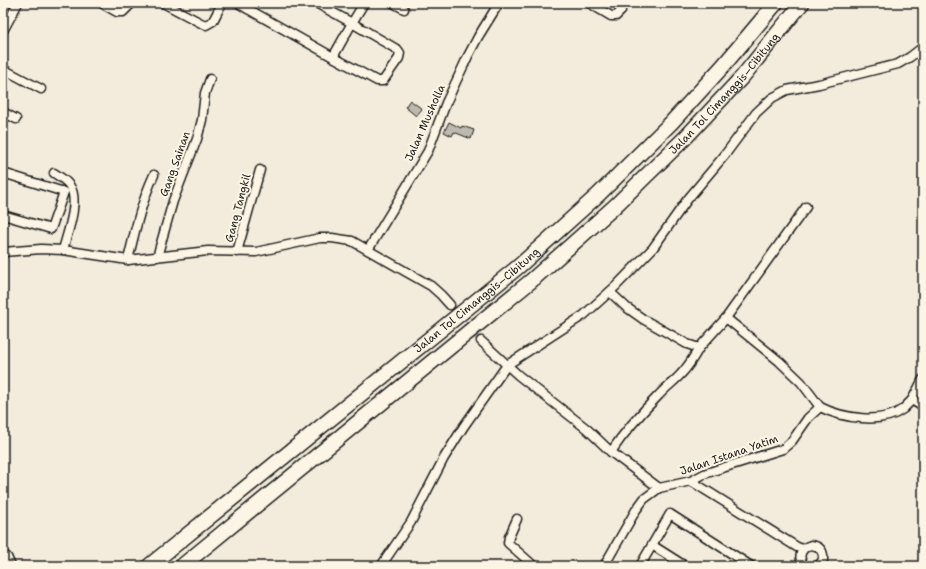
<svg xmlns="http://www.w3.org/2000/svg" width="926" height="569" font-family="'Shantell Sans',sans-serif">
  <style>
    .building { fill: #beb9ae; stroke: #1c1c1c }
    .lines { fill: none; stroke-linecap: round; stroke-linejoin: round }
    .minor-tunnel { stroke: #c8c2b6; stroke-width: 8; stroke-dasharray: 8 4; stroke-linecap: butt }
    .minor-casing { stroke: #1c1c1c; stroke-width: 11 }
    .motorway-casing { stroke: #1c1c1c; stroke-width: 17 }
    .minor { stroke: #fcf5e5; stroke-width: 8 }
    .motorway { stroke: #fcf5e5; stroke-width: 14 }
    .labels { text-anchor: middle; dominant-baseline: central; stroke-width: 4; stroke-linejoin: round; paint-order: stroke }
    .street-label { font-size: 11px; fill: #1c1c1c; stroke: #fcf5e5 }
  </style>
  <rect width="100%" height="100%" fill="#f3ecdd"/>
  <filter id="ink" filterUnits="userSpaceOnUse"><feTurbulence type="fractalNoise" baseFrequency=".025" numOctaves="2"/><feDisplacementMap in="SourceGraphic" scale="8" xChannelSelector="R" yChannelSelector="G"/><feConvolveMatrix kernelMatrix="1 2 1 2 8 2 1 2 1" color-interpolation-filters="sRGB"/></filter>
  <g filter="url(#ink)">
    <g class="building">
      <polygon points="410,100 422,109 416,116 405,107"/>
      <polygon points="449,122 461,128 462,126 474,130 471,139 454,132 452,136 444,132"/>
    </g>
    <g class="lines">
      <polyline class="minor-tunnel" points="450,305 481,341"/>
      <defs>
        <g id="minor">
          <polyline points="101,3 117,12 123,12 132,3"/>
          <polyline points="163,3 201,23 206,25 213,21 222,3"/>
          <polyline points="238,3 248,9 251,3"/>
          <polyline points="316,3 352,23 364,3"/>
          <polyline points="393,3 404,9"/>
          <polyline points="589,3 611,16 616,16 621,11"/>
          <polyline points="248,9 333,57"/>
          <polygon points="352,23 398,50 400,53 399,58 383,81 377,81 333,57"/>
          <polyline points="3,31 18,3"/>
          <polyline points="3,69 41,89"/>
          <polyline points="3,112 16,119"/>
          <polyline points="3,173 64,192 51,229 3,215"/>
          <path d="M 54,173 C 60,177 68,181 71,188 C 79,203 67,234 63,250"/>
          <polyline points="368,250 428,151 446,103 468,56 478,37 499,3"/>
          <polyline points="3,252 41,249 63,250 128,260 208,251 256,252 320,238 332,238 352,241 431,286 441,295 450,305"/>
          <polyline points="237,252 260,170"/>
          <polyline points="157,257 173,201 197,139 202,120 205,93 210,79"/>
          <path d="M 128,260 C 135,231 141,203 154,175"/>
          <polyline points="610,292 626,307 643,319 687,344 699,348 726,318 806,207"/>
          <polyline points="726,318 779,361 801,382 820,407"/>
          <polyline points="481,341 518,375 587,429 611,452 659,488"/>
          <polyline points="912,400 923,379"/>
          <path d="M 611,452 C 625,431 641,413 659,395 C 666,387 675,381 681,374 C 689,366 694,357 699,348"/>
          <polyline points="691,481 797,547 803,549"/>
          <polyline points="517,519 509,537 508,543 534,566"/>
          <polyline points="652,545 685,566"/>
          <polyline points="3,554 7,557 11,566"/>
          <polyline points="381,566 411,522 444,458 464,426 507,365 584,315 616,286 653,248 687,200 724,156 756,113 772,98 787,90 819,84 898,64 910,57 923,47"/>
          <path d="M 604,566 L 636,510 L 644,499 L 659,488 L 691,481 L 704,474 L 719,469 L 783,449 L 792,441 L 808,418 L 820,407 C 842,418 882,425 903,409 C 906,406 909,403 912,400 L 923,407"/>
          <polyline points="640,566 670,514 751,566"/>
          <path d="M 805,566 C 797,558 800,548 811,545 C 820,546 824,551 823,560 L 818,566"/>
        </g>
        <g id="motorway">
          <path id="s1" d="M 149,566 L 518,267 L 598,195 L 671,123 L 723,66 L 776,3"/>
          <path id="s2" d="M 182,566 L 531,281 L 614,207 L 686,137 L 743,76 L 802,3"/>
        </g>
      </defs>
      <use href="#minor" class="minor-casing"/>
      <use href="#motorway" class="motorway-casing"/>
      <use href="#minor" class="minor"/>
      <use href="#motorway" class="motorway"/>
    </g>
  </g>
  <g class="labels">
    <g class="street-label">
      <text stroke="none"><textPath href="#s2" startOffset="720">Jalan Tol Cimanggis–Cibitung</textPath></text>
      <text transform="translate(425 123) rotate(-66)">Jalan Musholla</text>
      <text transform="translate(175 164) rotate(-70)">Gang Sainan</text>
      <text transform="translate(238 208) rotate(-75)">Gang Tangkil</text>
      <text stroke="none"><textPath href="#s1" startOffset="422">Jalan Tol Cimanggis–Cibitung</textPath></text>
      <text transform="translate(729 455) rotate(-19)">Jalan Istana Yatim</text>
    </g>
  </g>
  <rect width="926" height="569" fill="none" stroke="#fcf5e5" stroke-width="16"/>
  <rect x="8" y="8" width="910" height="553" fill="none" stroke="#1c1c1c" stroke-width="1.5" filter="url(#ink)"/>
</svg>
